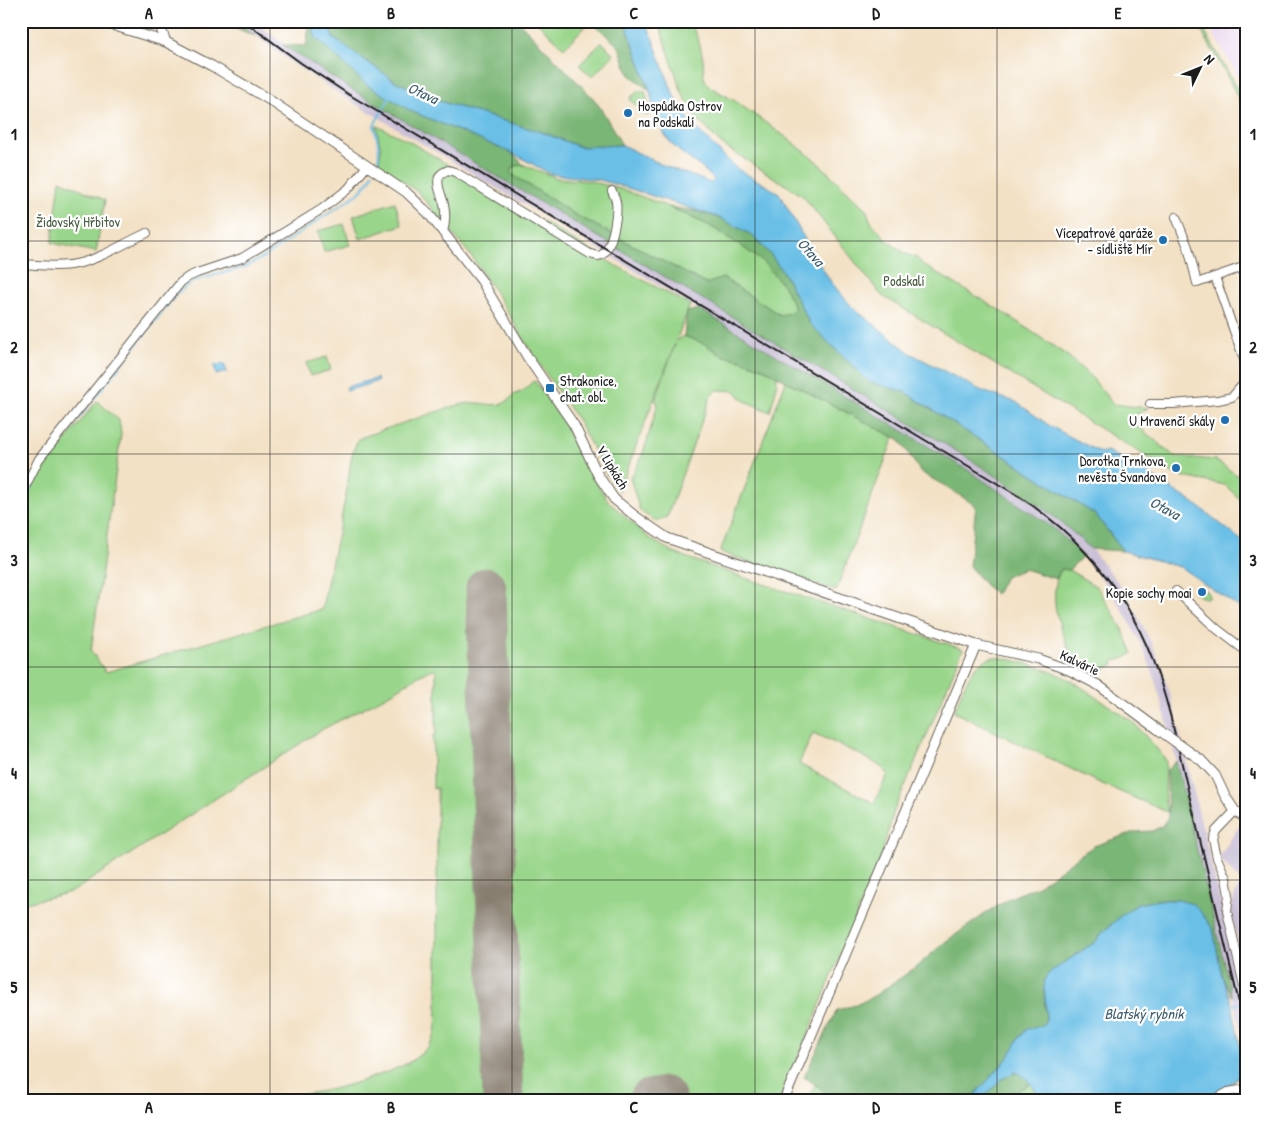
<svg xmlns="http://www.w3.org/2000/svg" width="1267" height="1121" font-family="'Patrick Hand',sans-serif">
  <style>
    .built { fill: #e9d1ed }
    .industrial { fill: #c9bfd7 }
    .green { fill: #99d58a; stroke: #5a7853; fill-rule: evenodd }
    .forest { fill: #7ab676; stroke: #4b6949 }
    .water { fill: #6abfe7; stroke: #436e82 }
    .lines { fill: none; stroke-linecap: round; stroke-linejoin: round }
    .stream { stroke: #6abfe7; stroke-width: 2 }
    .runway { stroke: #887e70; stroke-width: 41 }
    .minor-casing { stroke: #676157; stroke-width: 10 }
    .tertiary-casing { stroke: #676157; stroke-width: 11 }
    .minor { stroke: #fff; stroke-width: 8 }
    .tertiary { stroke: #fff; stroke-width: 9 }
    .rail { stroke: #1c1c1c; stroke-width: 2 }
    .tertiary-bridge-casing { stroke: #676157; stroke-width: 11; stroke-linecap: butt }
    .tertiary-bridge { stroke: #fff; stroke-width: 9 }
    .grid { fill: none; stroke: #1c1c1c; stroke-width: 1; stroke-opacity: 0.55 }
    .poi-dot { fill: #1f6fb2; stroke: #fff; stroke-width: 2 }
    .labels { text-anchor: middle; dominant-baseline: central; stroke-width: 4.5; stroke-linejoin: round; paint-order: stroke }
    .poi-label { font-size: 14px; fill: #1c1c1c; stroke: #fff; text-anchor: end }
    .park-label { font-size: 14px; fill: #485d42; stroke: #fff }
    .street-label { font-size: 14px; fill: #1c1c1c; stroke: #fff }
    .water-label { font-size: 15px; font-style: italic; fill: #3b5d6d; stroke: #fff }
    .neatline { fill: none; stroke: #1c1c1c; stroke-width: 2 }
    .grid-label { font-size: 16px; text-anchor: middle; font-weight: bold; fill: #1c1c1c }
  </style>
  <rect width="100%" height="100%" fill="#fff"/>
  <filter id="ink" filterUnits="userSpaceOnUse"><feTurbulence type="fractalNoise" baseFrequency=".02" numOctaves="2"/><feDisplacementMap in="SourceGraphic" scale="10" xChannelSelector="R" yChannelSelector="G"/><feConvolveMatrix kernelMatrix="1 2 1 2 8 2 1 2 1" color-interpolation-filters="sRGB"/></filter>
  <filter id="wash" filterUnits="userSpaceOnUse"><feTurbulence type="fractalNoise" baseFrequency=".0096" numOctaves="4" result="noise"/><feDisplacementMap in="SourceGraphic" scale="20" xChannelSelector="R" yChannelSelector="G"/><feGaussianBlur stdDeviation="1.12" result="paint"/><feColorMatrix in="noise" values="0 0 0 0 0 0 0 0 0 0 0 0 0 0 0 0 0 1.4 0 .05"/><feComposite in="paint" operator="in"/></filter>
  <g filter="url(#wash)">
    <rect width="100%" height="100%" fill="#f3e1c5"/>
    <polygon class="built" points="1206,21 1246,21 1246,90 1212,31"/>
    <g class="industrial">
      <polygon points="236,21 253,21 304,59 351,89 948,446 1007,484 1058,519 1074,533 1091,549 1117,581 1137,614 1154,649 1170,693 1246,1009 1246,1053 1167,722 1153,673 1145,653 1128,619 1108,587 1083,556 1068,541 1052,527 971,472 346,98 298,67"/>
      <polygon points="1239,826 1246,829 1246,985 1231,911 1234,897 1241,882 1219,858"/>
    </g>
    <g class="green">
      <polygon points="115,21 152,21 154,28 149,31"/>
      <polygon points="536,21 580,21 585,27 564,48"/>
      <polygon points="658,21 689,21 698,38 703,58 704,77 706,82 712,88 735,101 790,140 815,160 866,209 871,222 889,242 906,254 917,258 925,266 1001,311 1068,356 1092,378 1113,404 1148,408 1129,419 1174,456 1215,460 1246,481 1246,505 1225,485 1178,476 881,295 803,196 721,144 697,119 682,93"/>
      <polygon points="1196,21 1199,21 1246,104 1246,114 1226,74"/>
      <polygon points="602,42 614,55 592,77 579,65"/>
      <polygon points="639,91 644,91 645,92 651,112 648,116 645,115 630,100 631,97"/>
      <path d="M 376,125 L 407,140 L 613,264 L 690,305 L 676,341 L 684,336 L 705,344 L 721,355 L 742,360 L 765,369 L 777,376 L 776,390 L 770,412 L 743,400 L 735,391 L 717,390 L 711,396 L 667,517 L 657,522 L 640,511 L 630,478 C 645,457 650,428 658,403 L 655,401 L 675,344 L 619,491 L 605,472 L 580,424 L 529,348 L 506,309 L 472,257 L 418,192 L 387,170 L 378,167 L 381,150 Z"/>
      <polygon points="524,165 557,178 590,181 624,190 669,207 710,226 740,245 763,262 784,286 795,308 790,313 780,315 723,278 706,284 574,214 513,175 511,173 514,166"/>
      <polygon points="60,180 105,200 96,252 52,243"/>
      <polygon points="395,202 402,225 360,239 353,216"/>
      <polygon points="344,224 350,245 324,252 318,231"/>
      <polygon points="327,357 331,370 310,376 306,363"/>
      <path d="M 535,381 L 561,419 L 592,477 L 609,502 L 649,538 L 674,553 L 742,577 L 963,649 L 924,742 L 894,811 L 881,856 L 811,1027 L 779,1100 L 214,1100 L 242,1095 L 242,1098 C 291,1099 338,1091 384,1073 C 401,1067 421,1059 431,1042 C 437,1033 436,1020 437,1009 L 437,788 L 433,789 L 433,735 L 436,734 L 436,670 L 433,669 L 417,677 L 385,697 L 321,730 L 72,892 L 21,904 L 22,503 L 46,465 L 97,401 L 119,420 L 121,434 L 91,651 L 106,672 L 322,609 C 329,570 339,532 346,494 C 349,479 350,448 360,438 C 384,429 409,421 433,413 C 445,409 458,404 471,403 C 486,402 503,411 513,395 L 523,391 L 532,382 ZM 813,733 C 829,741 880,761 888,774 L 874,803 L 799,764 Z"/>
      <polygon points="786,381 894,437 836,591 720,552"/>
      <path d="M 1061,569 L 1069,570 L 1097,587 L 1121,626 L 1133,653 L 1123,659 L 1114,661 L 1113,665 L 1100,671 L 1074,663 C 1063,633 1045,601 1061,569 Z"/>
      <path d="M 1195,588 C 1202,588 1208,590 1209,597 L 1206,598 L 1198,596 L 1193,590 Z"/>
      <path d="M 993,657 C 1003,657 1011,660 1021,662 C 1039,667 1057,673 1074,682 L 1133,722 L 1164,757 L 1166,762 L 1165,800 L 1167,812 L 1100,783 L 954,712 C 962,692 969,663 993,657 Z"/>
      <polygon points="1031,1083 1042,1100 1002,1100"/>
      <polygon points="816,1084 832,1100 806,1100"/>
      <polygon points="1246,1094 1246,1100 1217,1100 1220,1097"/>
    </g>
    <g class="forest">
      <polygon points="225,21 236,21 255,36 231,26"/>
      <path d="M 310,21 L 313,21 L 315,37 L 411,111 L 512,153 L 524,165 L 514,166 L 511,172 L 513,175 L 574,214 L 706,284 L 723,278 L 780,315 L 790,313 L 795,308 L 784,286 L 763,262 L 740,245 L 710,226 L 669,207 L 695,211 L 720,218 L 752,235 L 771,255 L 785,275 L 810,324 L 869,381 L 905,392 L 1096,515 L 1123,551 L 1091,549 C 1049,508 998,477 948,446 L 351,89 L 283,45 L 306,46 Z"/>
      <polygon points="333,21 518,21 594,99 603,112 622,145 581,147 544,133 439,101 395,81 333,38 329,25"/>
      <polygon points="591,21 625,21 650,91 629,74 619,47"/>
      <polygon points="699,309 971,472 1052,527 1068,541 1083,556 1069,570 1061,569 1056,579 1024,569 1005,577 996,594 985,585 969,566 976,506 947,487 927,476 920,471 899,439 894,437 786,381 765,369 742,360 721,355 705,344 684,336 687,312"/>
      <polygon points="1176,761 1232,997 1222,976 1213,929 1178,900 1156,900 1138,904 1110,925 1103,932 1095,942 1049,973 1044,992 1046,1020 1042,1026 1027,1029 1018,1039 1015,1046 1007,1059 970,1100 832,1100 819,1087 804,1077 837,1010 856,1005 874,996 915,968 945,942 988,912 1012,897 1038,886 1083,853 1094,846 1134,832 1152,831 1162,826 1168,817 1167,770"/>
      <polygon points="1016,1072 1023,1075 1031,1083 1002,1100 981,1100 1002,1079"/>
    </g>
    <g class="water">
      <path d="M 313,21 L 333,21 L 329,25 L 333,38 L 395,81 L 439,101 L 544,133 L 580,147 L 622,145 L 665,166 L 711,183 L 714,180 C 704,168 690,160 678,150 C 661,136 653,112 650,91 L 625,21 L 646,21 L 673,93 L 691,123 L 736,168 L 779,193 L 808,245 L 831,282 L 853,308 L 910,353 L 982,391 L 1016,402 L 1050,426 L 1101,453 L 1107,451 L 1140,468 L 1198,506 L 1246,544 L 1246,612 L 1180,567 L 1123,551 L 1096,515 L 905,392 L 869,382 L 810,324 L 785,275 L 771,255 L 752,235 L 720,218 L 631,189 L 600,180 L 551,174 L 512,153 L 411,111 L 367,85 L 315,37 Z"/>
      <polygon points="224,363 227,372 216,375 214,366"/>
      <polygon points="377,378 378,381 347,391 346,387"/>
      <path d="M 1156,900 L 1178,900 L 1193,904 L 1200,911 L 1213,929 L 1222,976 L 1232,1004 L 1238,1035 L 1243,1062 L 1241,1074 L 1233,1082 L 1205,1100 L 1042,1100 C 1034,1089 1029,1077 1016,1072 L 1002,1079 L 981,1100 L 970,1100 L 1007,1059 L 1015,1046 L 1018,1039 L 1027,1029 L 1042,1026 L 1046,1020 L 1044,980 L 1049,973 L 1095,942 L 1103,932 L 1124,913 L 1138,904 Z"/>
    </g>
    <g class="lines">
      <g class="stream">
        <path d="M 376,167 C 382,154 377,139 374,125 L 390,97"/>
        <polyline points="21,505 49,456 175,296 186,286 194,281 245,267 264,257 359,193 369,181 373,173"/>
        <polyline points="1231,1006 1240,1003"/>
      </g>
      <g class="runway">
        <polyline points="486,588 503,1100"/>
        <polyline points="649,1100 665,1097"/>
      </g>
    </g>
  </g>
  <g filter="url(#ink)">
    <g class="lines">
      <defs>
        <g id="minor">
          <polyline points="1176,217 1188,247 1197,283 1246,266"/>
          <path d="M 443,232 C 446,222 446,214 444,204 C 442,196 436,185 439,177 C 440,173 444,172 448,170 L 455,172 L 590,254 C 592,254 596,256 598,256 C 612,255 618,213 616,202 C 616,199 613,194 612,191"/>
          <path d="M 21,264 C 39,265 58,268 76,264 C 101,259 124,243 147,233"/>
          <polyline points="1215,277 1246,365"/>
          <polyline points="1150,404 1173,404 1218,400 1232,397 1245,382 1246,383"/>
          <polyline points="21,495 39,459 181,282 188,277 197,273 242,258 322,209 348,189 367,166"/>
          <polyline points="1176,591 1217,629 1246,651"/>
          <polyline points="1235,811 1216,831 1213,839 1217,858 1226,878 1229,895 1227,911 1246,995"/>
          <polyline points="1214,1100 1228,1092 1246,1089"/>
        </g>
        <g id="tertiary">
          <polyline points="99,21 166,42 212,66 268,99 406,192 428,213 481,280 528,358 574,425 598,475 614,499 635,516 667,538 976,645 1038,659 1069,670 1098,685 1159,730"/>
          <polyline points="158,21 166,42"/>
          <polyline points="1184,748 1201,760 1215,775 1225,796 1235,811 1246,818"/>
          <polyline points="784,1100 976,645"/>
        </g>
      </defs>
      <use href="#minor" class="minor-casing"/>
      <use href="#tertiary" class="tertiary-casing"/>
      <use href="#minor" class="minor"/>
      <use href="#tertiary" class="tertiary"/>
      <path class="rail" d="M 244,21 L 301,63 L 348,94 L 1020,497 C 1044,513 1067,531 1086,553 C 1115,584 1138,622 1153,661 C 1172,710 1181,764 1194,815 C 1211,887 1228,959 1246,1032"/>
      <defs>
        <polyline id="tertiary-bridge" points="1159,730 1184,748"/>
      </defs>
      <use href="#tertiary-bridge" class="tertiary-bridge-casing"/>
      <use href="#tertiary-bridge" class="tertiary-bridge"/>
    </g>
  </g>
  <path class="grid" d="M 270,21 L 270,1100M 512,21 L 512,1100M 755,21 L 755,1100M 997,21 L 997,1100M 21,241 L 1246,241M 21,454 L 1246,454M 21,667 L 1246,667M 21,880 L 1246,880"/>
  <g class="poi-dot">
    <circle cx="628" cy="113" r="5"/>
    <circle cx="1163" cy="240" r="5"/>
    <rect x="545" y="383" width="10" height="10" rx="2.5"/>
    <circle cx="1225" cy="420" r="5"/>
    <circle cx="1176" cy="468" r="5"/>
    <circle cx="1202" cy="592" r="5"/>
  </g>
  <g class="labels">
    <g class="poi-label">
      <text x="638" y="105" text-anchor="start">Hospůdka Ostrov<tspan x="638" dy="16">na Podskalí</tspan></text>
      <text x="1153" y="232">Vícepatrové garáže<tspan x="1153" dy="16">- sídliště Mír</tspan></text>
      <text x="560" y="380" text-anchor="start">Strakonice,<tspan x="560" dy="16">chat. obl.</tspan></text>
      <text x="1215" y="420">U Mravenčí skály</text>
      <text x="1166" y="460">Dorotka Trnkova,<tspan x="1166" dy="16">nevěsta Švandova</tspan></text>
      <text x="1192" y="592">Kopie sochy moai</text>
    </g>
    <g class="park-label">
      <text x="78" y="221">Židovský Hřbitov</text>
      <text x="904" y="280">Podskalí</text>
    </g>
    <g class="street-label">
      <text transform="translate(613 467) rotate(59)">V Lipkách</text>
      <text transform="translate(1080 662) rotate(25)">Kalvárie</text>
    </g>
    <g class="water-label">
      <text transform="translate(423 93) rotate(25)">Otava</text>
      <text transform="translate(811 252) rotate(48)">Otava</text>
      <text transform="translate(1165 508) rotate(28)">Otava</text>
      <text x="1144" y="1013">Blatský rybník</text>
    </g>
  </g>
  <rect width="1267" height="1121" fill="none" stroke="#fff" stroke-width="55"/>
  <g transform="translate(1200 68) rotate(47)" stroke="#ffffff" stroke-width="4" paint-order="stroke">
  <path d="M0-4L9 19L0 12L-9 19Z" fill="#1c1c1c"/>
  <text y="-8" font-size="14" font-weight="bold" text-anchor="middle" fill="#1c1c1c">N</text>
  </g>
  <rect x="28" y="28" width="1212" height="1066" class="neatline"/>
  <g class="grid-label">
    <text x="149" y="19">A</text>
    <text x="391" y="19">B</text>
    <text x="634" y="19">C</text>
    <text x="876" y="19">D</text>
    <text x="1118" y="19">E</text>
    <text x="14" y="140">1</text>
    <text x="1253" y="140">1</text>
    <text x="14" y="353">2</text>
    <text x="1253" y="353">2</text>
    <text x="14" y="566">3</text>
    <text x="1253" y="566">3</text>
    <text x="14" y="779">4</text>
    <text x="1253" y="779">4</text>
    <text x="14" y="993">5</text>
    <text x="1253" y="993">5</text>
    <text x="149" y="1113">A</text>
    <text x="391" y="1113">B</text>
    <text x="634" y="1113">C</text>
    <text x="876" y="1113">D</text>
    <text x="1118" y="1113">E</text>
  </g>
</svg>
